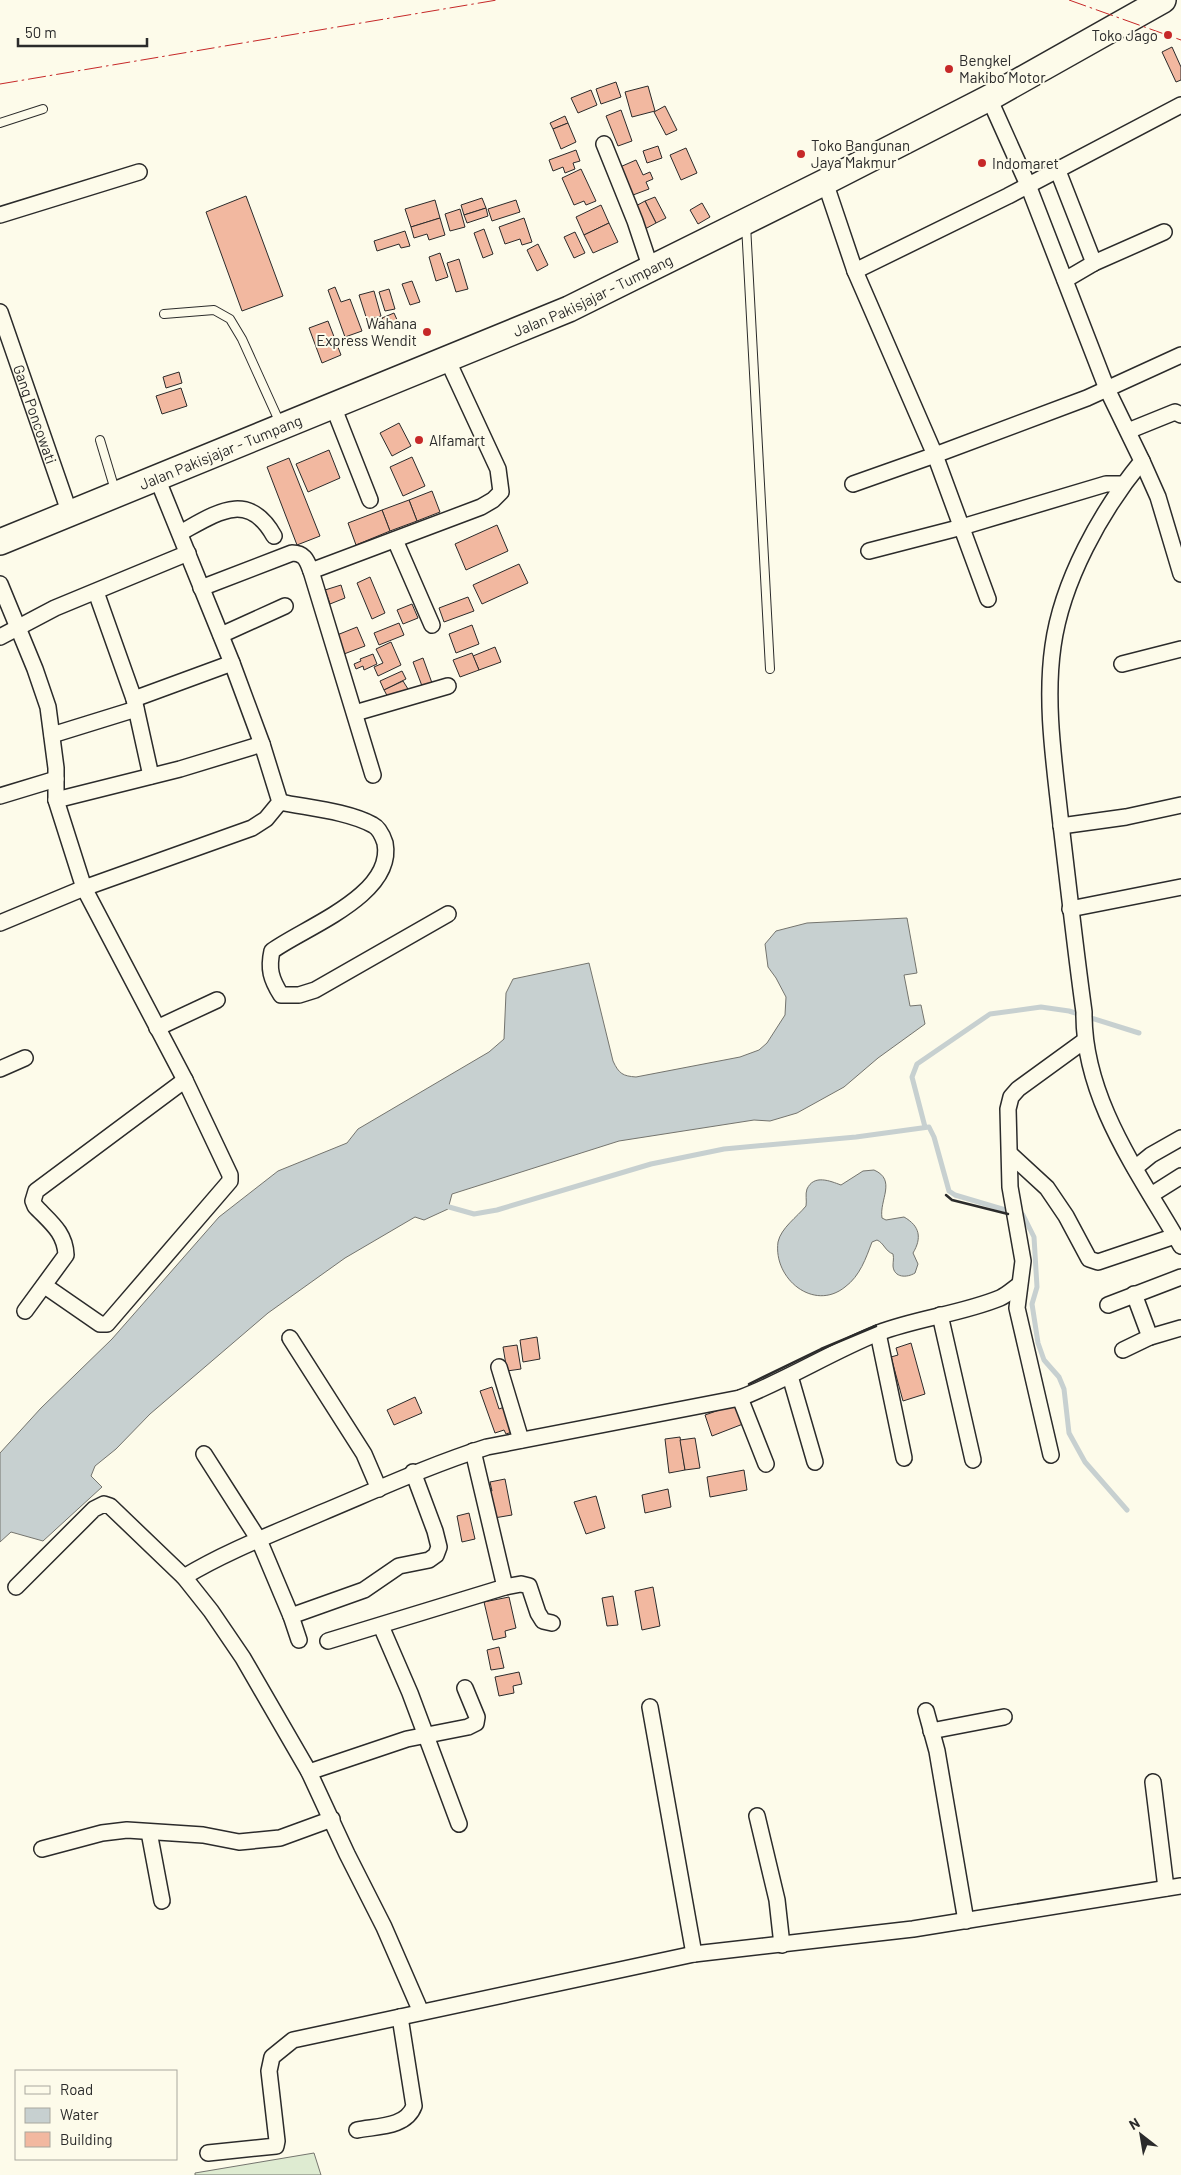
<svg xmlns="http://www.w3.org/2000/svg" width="1181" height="2175" font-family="Barlow,sans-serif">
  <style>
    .green { fill: #deebd1; stroke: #74746e }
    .water { fill: #c7d0d0; stroke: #74746e }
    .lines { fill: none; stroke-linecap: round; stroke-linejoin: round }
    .stream { stroke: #c7d0d0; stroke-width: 5 }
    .building { fill: #f2b8a0; stroke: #2b2b2b }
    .lane-casing { stroke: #2b2b2b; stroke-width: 10 }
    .street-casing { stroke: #2b2b2b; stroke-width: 18 }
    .primary-casing { stroke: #2b2b2b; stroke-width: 28 }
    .lane { stroke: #fdfbea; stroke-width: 8 }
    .street { stroke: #fdfbea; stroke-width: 15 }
    .primary { stroke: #fdfbea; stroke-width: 25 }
    .wall { stroke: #2b2b2b; stroke-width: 2.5 }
    .power { stroke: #c62828; stroke-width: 1; stroke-dasharray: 18 4 2.5 4; stroke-linecap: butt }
    .poi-dot { fill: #c62828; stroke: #fdfbea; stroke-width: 2 }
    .labels { text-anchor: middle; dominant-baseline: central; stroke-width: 4; stroke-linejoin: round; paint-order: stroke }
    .poi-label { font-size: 15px; fill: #2b2b2b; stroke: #fdfbea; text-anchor: start }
    .street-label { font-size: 15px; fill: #2b2b2b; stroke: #fdfbea }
  </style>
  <rect width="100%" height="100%" fill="#fdfbea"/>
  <polygon class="green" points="314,2153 321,2175 195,2175 195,2173"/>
  <g class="water">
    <path d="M 907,918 L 917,973 L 904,975 L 910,1006 L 921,1005 L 925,1024 L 878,1058 L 844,1087 L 797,1113 L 770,1121 L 754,1120 L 619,1141 L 452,1194 L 448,1209 L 424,1220 L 415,1217 L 345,1258 L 268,1313 L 150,1414 L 116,1449 L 95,1466 L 91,1476 L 102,1487 L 43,1541 L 11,1532 L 0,1542 L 0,1453 L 41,1408 L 112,1339 L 219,1217 L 278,1171 L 347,1143 L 358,1129 L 489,1052 L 504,1039 L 506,993 L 513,979 L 589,963 L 613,1061 C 619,1074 623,1076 636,1077 L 740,1057 L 759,1050 L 767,1043 L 785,1015 L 786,997 L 776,978 L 768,967 L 765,944 L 776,931 L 807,923 Z"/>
    <path d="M 874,1170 C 897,1180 879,1200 882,1218 L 886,1220 L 904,1217 C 920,1226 922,1238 913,1253 L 918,1264 L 915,1273 C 907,1278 894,1278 893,1266 C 893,1261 894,1259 893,1254 C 885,1251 884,1243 877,1240 L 872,1242 C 866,1258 860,1276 845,1287 C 814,1312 773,1279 778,1242 C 781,1228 797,1217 806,1206 C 807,1201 805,1194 807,1189 C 814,1174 830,1181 841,1185 L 863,1171 Z"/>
  </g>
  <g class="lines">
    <g class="stream">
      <polyline points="925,1127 912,1077 917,1064 990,1014 1041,1007 1069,1011 1139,1033"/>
      <polyline points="442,1205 474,1214 497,1210 651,1164 724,1149 856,1137 929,1127 934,1137 949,1191 955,1195 1023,1215 1034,1237 1037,1287 1032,1304 1038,1343 1044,1360 1059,1377 1064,1389 1069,1433 1085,1462 1127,1510"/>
    </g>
  </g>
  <g class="building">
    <polygon points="1172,47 1181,67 1181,80 1176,82 1162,52"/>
    <polygon points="616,82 621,97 601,104 596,89"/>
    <polygon points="648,86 655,111 632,117 625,92"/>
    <polygon points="591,90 597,105 578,113 571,98"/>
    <polygon points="665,106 677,130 666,135 654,112"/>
    <polygon points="621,110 632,141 618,146 606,116"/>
    <polygon points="565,116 568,123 553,129 550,123"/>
    <polygon points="568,123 576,142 561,149 553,129"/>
    <polygon points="658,146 662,158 647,163 643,151"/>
    <polygon points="686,148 697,173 681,180 670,155"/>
    <polygon points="576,150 580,161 573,163 575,169 565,173 563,167 553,171 549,160"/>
    <polygon points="636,160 643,175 650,172 653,179 646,182 649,189 633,195 620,167"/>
    <polygon points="581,169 596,201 586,205 584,201 574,205 562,178"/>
    <polygon points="246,196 283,296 242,311 206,212"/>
    <polygon points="655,197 666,218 656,223 645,201"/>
    <polygon points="482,198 486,208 464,215 461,205"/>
    <polygon points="435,200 440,218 411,227 405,209"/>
    <polygon points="516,200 520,212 492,221 488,209"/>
    <polygon points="645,201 656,223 645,229 634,207"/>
    <polygon points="702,203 710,217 698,224 690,210"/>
    <polygon points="601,205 609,223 584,235 576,217"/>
    <polygon points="486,208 488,216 467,223 464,215"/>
    <polygon points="460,209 465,227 450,231 445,214"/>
    <polygon points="440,218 445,235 429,240 427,234 414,238 411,227"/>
    <polygon points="524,218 532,242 522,245 520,239 505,244 499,227"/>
    <polygon points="609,223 618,242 593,253 584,235"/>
    <polygon points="484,229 493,254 483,258 474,233"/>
    <polygon points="405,231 410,246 401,248 399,244 377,251 374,241"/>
    <polygon points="575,232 585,253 574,258 564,237"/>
    <polygon points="538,244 548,265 537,271 527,250"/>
    <polygon points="440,253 448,277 436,281 429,257"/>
    <polygon points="459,259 468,289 456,292 447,263"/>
    <polygon points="412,281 420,302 410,305 402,284"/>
    <polygon points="335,287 341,302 350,299 362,331 345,337 328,290"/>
    <polygon points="389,289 395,309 385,311 379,292"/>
    <polygon points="374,291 381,316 367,320 359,295"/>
    <polygon points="394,313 398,322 387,327 382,318"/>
    <polygon points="328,321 341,355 322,363 309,328"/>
    <polygon points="179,372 182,383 166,388 163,377"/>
    <polygon points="181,388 187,406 162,414 156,396"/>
    <polygon points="399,423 411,446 392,456 380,433"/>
    <polygon points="329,450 340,478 308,492 296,464"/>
    <polygon points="412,457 425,486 403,496 390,467"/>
    <polygon points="289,458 320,536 297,545 267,467"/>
    <polygon points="432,491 440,512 417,521 409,500"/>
    <polygon points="409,500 417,521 390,531 382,510"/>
    <polygon points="382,510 390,531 356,545 348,523"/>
    <polygon points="497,525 508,551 466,570 455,544"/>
    <polygon points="519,564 528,583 482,604 473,585"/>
    <polygon points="370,577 385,613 372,619 357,583"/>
    <polygon points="341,585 345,598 330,604 325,590"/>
    <polygon points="468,597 474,611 444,622 439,608"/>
    <polygon points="412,604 418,618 403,624 397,610"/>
    <polygon points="399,623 404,635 379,645 374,633"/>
    <polygon points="472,625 479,644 456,653 449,634"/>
    <polygon points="357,627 365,646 344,654 337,635"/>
    <polygon points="391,642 401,665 378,676 374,667 383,663 376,649"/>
    <polygon points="495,647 501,662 479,670 473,656"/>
    <polygon points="472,653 479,670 460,677 453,660"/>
    <polygon points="373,654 377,664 364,670 363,666 356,669 354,664 361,661 360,659"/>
    <polygon points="423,658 432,683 422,686 413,662"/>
    <polygon points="402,671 406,679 384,690 380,681"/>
    <polygon points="403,681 408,689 389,699 384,690"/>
    <polygon points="537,1337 540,1359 523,1362 520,1340"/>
    <polygon points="911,1343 925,1394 903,1401 891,1357 898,1355 896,1348"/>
    <polygon points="517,1345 521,1369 507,1371 503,1347"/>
    <polygon points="492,1387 499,1409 507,1406 515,1431 506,1434 504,1430 495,1433 480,1391"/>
    <polygon points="415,1397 422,1413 394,1425 387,1410"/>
    <polygon points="736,1404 743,1424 712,1436 705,1415"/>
    <polygon points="680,1437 685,1470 669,1473 665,1439"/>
    <polygon points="695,1438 700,1468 685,1470 680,1440"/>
    <polygon points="744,1470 747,1490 710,1497 707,1477"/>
    <polygon points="505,1479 512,1515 494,1518 490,1491 492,1491 490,1482"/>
    <polygon points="668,1489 671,1507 645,1513 642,1495"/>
    <polygon points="596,1496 605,1528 586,1534 574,1502"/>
    <polygon points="469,1513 475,1539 462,1542 457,1516"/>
    <polygon points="653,1587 660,1626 642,1630 635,1591"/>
    <polygon points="613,1596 618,1625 607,1626 602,1598"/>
    <polygon points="509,1597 516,1628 505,1631 506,1637 493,1640 484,1602"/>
    <polygon points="499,1647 504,1668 491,1670 487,1650"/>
    <polygon points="519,1672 522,1684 513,1686 514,1693 499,1696 495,1677"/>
  </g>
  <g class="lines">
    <defs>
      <g id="lane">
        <polyline points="0,123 43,109"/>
        <polyline points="746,225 770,669"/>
        <polyline points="164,314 214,310 230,319 242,339 280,423"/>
        <polyline points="100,440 115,490"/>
      </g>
      <g id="street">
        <path d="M 989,98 L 1028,185 L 1107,389 L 1142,461 C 1101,511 1062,581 1053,646 C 1045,702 1054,761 1060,816 C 1068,882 1075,947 1084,1012 C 1083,1099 1139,1173 1181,1246"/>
        <polyline points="604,144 635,221 651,269"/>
        <polyline points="1058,171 1094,263"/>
        <polyline points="825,182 855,271 935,455 988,599"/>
        <polyline points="0,215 139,172"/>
        <polyline points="855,271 1008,196 1181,105"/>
        <polyline points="1065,280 1094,263 1164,232"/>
        <path id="s1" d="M 0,312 L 70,514"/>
        <polyline points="333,406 370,500"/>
        <polyline points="1128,431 1175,412 1181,415"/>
        <polyline points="1142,461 1158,497 1181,574"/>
        <polyline points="853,484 935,455 1087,398 1181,355"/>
        <path d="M 180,533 C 215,514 248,489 274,536"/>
        <polyline points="395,540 432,625"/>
        <polyline points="869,551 962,527 1106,484 1124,484"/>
        <polyline points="311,571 481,507 493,500 501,492 498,469 447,359"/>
        <polyline points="0,584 35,669 48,707 56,768 56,800 84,888 185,1080 230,1175 230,1181 107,1324 100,1324 45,1286"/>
        <path d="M 201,588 L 292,553 C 305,553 307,561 311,571 L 373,775"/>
        <polyline points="96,592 134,699 151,776"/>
        <polyline points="221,635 285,606"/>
        <polyline points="0,637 55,608 188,553"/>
        <polyline points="1122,664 1181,649"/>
        <polyline points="134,699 232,663"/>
        <polyline points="355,713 448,686"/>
        <polyline points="52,735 136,709"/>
        <polyline points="0,796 56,779"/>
        <polyline points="56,800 180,769 262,744"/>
        <path d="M 280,802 C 308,808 347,811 373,825 C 379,828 383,837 385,843 C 395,895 305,927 272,951 C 268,969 271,979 281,995 L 299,995 L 315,990 L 448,914"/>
        <polyline points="1061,826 1126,817 1181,805"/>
        <polyline points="1070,909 1181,887"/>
        <polyline points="0,923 84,888 252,828 266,819 280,802 262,744 232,663 157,478"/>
        <polyline points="157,1028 217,1000"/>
        <polyline points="0,1069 25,1058"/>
        <polyline points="1010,1154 1047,1188 1066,1216 1089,1259 1098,1262 1175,1236"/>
        <polyline points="1135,1168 1151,1155 1181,1138"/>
        <polyline points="1151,1195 1181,1176"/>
        <polyline points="1134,1294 1150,1337"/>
        <polyline points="1108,1305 1181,1277"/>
        <path d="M 25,1311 L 66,1255 C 65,1232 50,1222 35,1206 L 33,1201 L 36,1191 L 185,1080"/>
        <polyline points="940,1315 973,1460"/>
        <polyline points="878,1333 904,1458"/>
        <polyline points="290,1338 364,1454 379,1489"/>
        <polyline points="1123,1350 1150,1337 1181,1328"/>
        <polyline points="499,1367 521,1440"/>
        <polyline points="790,1376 815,1462"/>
        <polyline points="740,1398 766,1464"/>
        <polyline points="204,1454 259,1540 291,1616 299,1640"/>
        <polyline points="1051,1455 1017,1308 1023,1261 1010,1187 1008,1109 1011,1097 1018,1089 1084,1041"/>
        <path d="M 184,1577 C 227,1551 275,1533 321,1513 C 376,1490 430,1465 487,1447 L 740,1398 C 787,1380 831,1352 878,1333 C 917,1318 961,1314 1000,1298 C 1007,1295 1013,1289 1019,1285"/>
        <polyline points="16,1587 94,1509 104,1504 110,1506 184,1577 211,1611 243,1658 309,1772 347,1854 384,1927 421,2012"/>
        <polyline points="505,1587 521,1584 529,1586 538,1613 543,1621 552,1623"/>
        <polyline points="291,1616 364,1590 399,1566 429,1560 436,1555 439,1547 435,1531 413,1472"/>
        <polyline points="381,1626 410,1693 459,1824"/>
        <polyline points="328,1641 505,1587 473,1451"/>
        <polyline points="650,1707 694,1954"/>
        <polyline points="926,1711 937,1751 966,1921"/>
        <polyline points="931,1731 1004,1717"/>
        <polyline points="309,1772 407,1739 468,1727 476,1723 477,1717 465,1688"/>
        <polyline points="1153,1782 1166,1888"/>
        <polyline points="757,1816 777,1900 782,1945"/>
        <polyline points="149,1832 162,1901"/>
        <polyline points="42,1849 102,1833 127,1830 203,1835 239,1842 280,1838 332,1819"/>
        <path d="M 357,2130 C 376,2126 406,2128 414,2106 L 400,2017"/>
        <polyline points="208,2153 276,2146 277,2141 269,2071 272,2057 293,2040 694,1954 913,1929 1181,1886"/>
      </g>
      <g id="primary">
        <path id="s2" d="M 0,542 L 569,309 L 825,182 L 989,98 L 1163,0"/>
      </g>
    </defs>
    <use href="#lane" class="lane-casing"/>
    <use href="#street" class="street-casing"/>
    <use href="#primary" class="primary-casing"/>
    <use href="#lane" class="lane"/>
    <use href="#street" class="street"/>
    <use href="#primary" class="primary"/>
    <g class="wall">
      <polyline points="946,1195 952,1200 1008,1214"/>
      <polyline points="749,1384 821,1349 876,1326"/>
    </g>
    <g class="power">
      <polyline points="1069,0 1181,40"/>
      <polyline points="0,84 497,0"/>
    </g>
  </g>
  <g class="poi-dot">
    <circle cx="1168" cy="35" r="5"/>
    <circle cx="949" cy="69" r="5"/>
    <circle cx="801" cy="154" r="5"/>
    <circle cx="982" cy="163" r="5"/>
    <circle cx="427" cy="332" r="5"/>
    <circle cx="419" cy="440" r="5"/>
  </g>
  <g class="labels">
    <g class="poi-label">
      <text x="1158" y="35" text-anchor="end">Toko Jago</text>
      <text x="959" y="60">Bengkel<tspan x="959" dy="17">Makibo Motor</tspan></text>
      <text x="811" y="145">Toko Bangunan<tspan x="811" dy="17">Jaya Makmur</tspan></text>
      <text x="992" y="163">Indomaret</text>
      <text x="417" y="323" text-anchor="end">Wahana<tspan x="417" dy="17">Express Wendit</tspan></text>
      <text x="429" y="440">Alfamart</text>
    </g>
    <g class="street-label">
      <text stroke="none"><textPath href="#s2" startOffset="642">Jalan Pakisjajar - Tumpang</textPath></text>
      <text stroke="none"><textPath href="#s1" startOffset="108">Gang Poncowati</textPath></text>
      <text stroke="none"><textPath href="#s2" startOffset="238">Jalan Pakisjajar - Tumpang</textPath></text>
    </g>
  </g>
  <rect x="15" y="2070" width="162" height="90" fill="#fdfbea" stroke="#a9a89e"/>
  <rect x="25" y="2086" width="25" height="8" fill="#fdfbea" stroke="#a9a89e"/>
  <text x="60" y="2095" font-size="15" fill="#2b2b2b">Road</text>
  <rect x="25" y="2108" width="25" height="15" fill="#c7d0d0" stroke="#a9a89e"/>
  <text x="60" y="2120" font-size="15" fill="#2b2b2b">Water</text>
  <rect x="25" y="2132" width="25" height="15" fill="#f2b8a0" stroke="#a9a89e"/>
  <text x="60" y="2145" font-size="15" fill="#2b2b2b">Building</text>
  <g transform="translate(1141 2135) rotate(329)" stroke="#fdfbea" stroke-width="4" paint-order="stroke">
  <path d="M0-4L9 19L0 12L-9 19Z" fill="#2b2b2b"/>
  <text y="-8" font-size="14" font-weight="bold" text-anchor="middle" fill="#2b2b2b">N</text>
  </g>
  <path d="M18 38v8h129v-8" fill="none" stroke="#2b2b2b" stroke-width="2.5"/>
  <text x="25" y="38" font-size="15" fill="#2b2b2b" stroke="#fdfbea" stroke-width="4" paint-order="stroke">50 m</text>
</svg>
